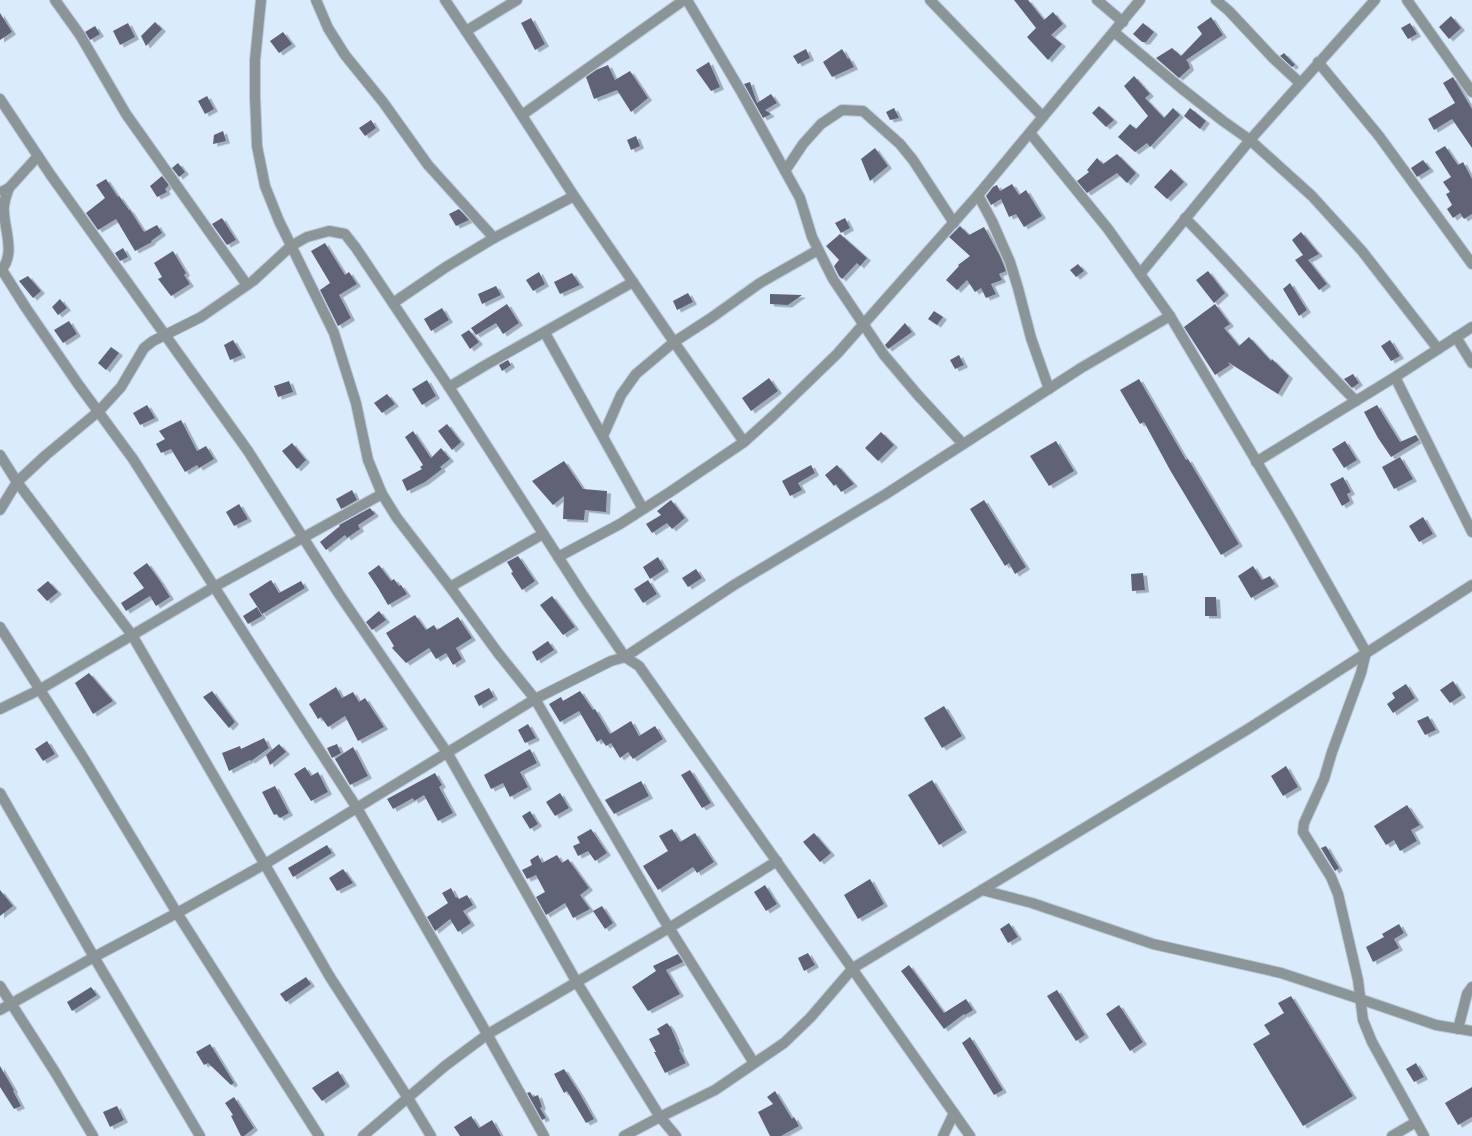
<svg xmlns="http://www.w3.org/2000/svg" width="1472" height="1136" font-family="Quicksand,sans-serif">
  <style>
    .building { fill: #5f6374; filter: url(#shadow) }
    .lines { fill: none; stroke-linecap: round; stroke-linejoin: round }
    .minor-casing { stroke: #bac9d7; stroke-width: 12 }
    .minor { stroke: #8b9598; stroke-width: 10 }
  </style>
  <defs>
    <filter id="shadow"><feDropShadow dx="4" dy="2.5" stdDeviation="0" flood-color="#0004"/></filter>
  </defs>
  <rect width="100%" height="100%" fill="#daebfb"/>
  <g class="building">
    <polygon points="1014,0 1028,0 1044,20 1053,12 1063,24 1051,35 1062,44 1048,60 1027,37 1036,28"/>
    <polygon points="0,13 12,32 0,40"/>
    <polygon points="1451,16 1461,28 1449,39 1439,27"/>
    <polygon points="1211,17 1223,35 1186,60 1188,62 1190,68 1179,78 1156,58 1172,48 1181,56 1202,34 1197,27"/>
    <polygon points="531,18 545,44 535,50 521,23"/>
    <polygon points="155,22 162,29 146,46 141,36"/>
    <polygon points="128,23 135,37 120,45 113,31"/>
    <polygon points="1143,23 1154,32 1146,42 1142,42 1133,34"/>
    <polygon points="1410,23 1417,34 1408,39 1401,28"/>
    <polygon points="95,26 100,34 90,40 85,32"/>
    <polygon points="283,32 292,44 279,53 270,41"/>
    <polygon points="806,49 810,58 798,64 793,56"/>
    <polygon points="842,49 848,59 849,58 854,67 832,77 823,62"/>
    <polygon points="1284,53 1295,65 1292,67 1280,56"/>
    <polygon points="709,62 720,87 711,91 696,70"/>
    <polygon points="608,65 615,80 630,71 648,98 631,112 617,90 594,99 586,77 596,70"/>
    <polygon points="1134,76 1150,94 1145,98 1164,118 1173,108 1180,115 1150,147 1147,143 1135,152 1118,137 1130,124 1136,129 1148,116 1124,86"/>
    <polygon points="1453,77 1472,109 1472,148 1452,119 1434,130 1428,119 1455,103 1443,83"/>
    <polygon points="750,82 757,103 771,94 777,103 765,110 771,114 763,118 744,84"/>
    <polygon points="207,96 214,109 205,114 198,101"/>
    <polygon points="1099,106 1114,120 1106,127 1092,113"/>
    <polygon points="894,108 899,118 890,120 886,112"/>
    <polygon points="1190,108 1206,121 1200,129 1184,116"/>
    <polygon points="371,120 376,128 365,136 359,128"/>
    <polygon points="223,131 226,141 213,144 214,135"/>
    <polygon points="636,136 640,146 631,150 627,140"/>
    <polygon points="1445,146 1458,165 1463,162 1472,179 1472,214 1464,219 1460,213 1453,218 1447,209 1452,205 1446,194 1450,192 1443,182 1451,177 1435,152"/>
    <polygon points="875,148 888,166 870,181 861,159"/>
    <polygon points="1117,154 1136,173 1127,183 1117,173 1087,193 1077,181 1089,172 1087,170 1097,158 1103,164"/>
    <polygon points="1423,160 1430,169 1417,177 1411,168"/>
    <polygon points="178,163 185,172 179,177 172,168"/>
    <polygon points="1171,169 1184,182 1167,199 1154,187"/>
    <polygon points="162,176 169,185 165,189 167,192 157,197 150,186"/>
    <polygon points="106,179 118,197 119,196 129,210 130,210 144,232 157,225 162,233 151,241 152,242 135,251 116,219 98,230 86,213 105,198 96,185"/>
    <polygon points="1012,184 1019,195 1026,190 1042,216 1024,227 1016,214 1009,217 1001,199 991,205 986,196 993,187 997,185 1000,191"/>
    <polygon points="459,209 469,220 456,226 449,214"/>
    <polygon points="222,218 236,240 227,245 212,224"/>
    <polygon points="845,218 850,228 841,233 835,223"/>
    <polygon points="960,226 969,235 984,227 1000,256 1006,271 999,274 1002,280 991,284 996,294 986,298 981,288 975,292 967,280 957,290 946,280 959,266 958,265 970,256 949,237"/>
    <polygon points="1301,232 1319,254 1308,260 1327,284 1319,290 1295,260 1303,255 1292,240"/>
    <polygon points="840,234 867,258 860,266 857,263 842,279 839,276 834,266 839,260 826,246"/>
    <polygon points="325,243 345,275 349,272 357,284 339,295 351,318 338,326 320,290 330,283 311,251"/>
    <polygon points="123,248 128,257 120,261 115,253"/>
    <polygon points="173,251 186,273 184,275 190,284 171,296 158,279 162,277 154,263"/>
    <polygon points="1078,264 1084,271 1076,277 1070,270"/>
    <polygon points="1208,271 1225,293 1214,303 1196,280"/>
    <polygon points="539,272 545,284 533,291 526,280"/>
    <polygon points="572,273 580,285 560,294 554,282"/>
    <polygon points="28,276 41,291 33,298 19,281"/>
    <polygon points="1290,283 1307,310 1299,316 1283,289"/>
    <polygon points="496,286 501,295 482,304 478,294"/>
    <polygon points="688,293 693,302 677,310 673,301"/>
    <polygon points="770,294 802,295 788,305 770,304"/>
    <polygon points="60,299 67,308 58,315 52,307"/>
    <polygon points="507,304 519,323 503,334 496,323 476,335 471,328"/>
    <polygon points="1215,304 1230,324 1224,328 1239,346 1249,337 1271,361 1272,359 1289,376 1278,394 1228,362 1230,365 1215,375 1184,327"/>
    <polygon points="442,308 449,320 431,331 424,319"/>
    <polygon points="934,311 943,317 937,325 928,319"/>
    <polygon points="69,321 77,334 63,343 54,330"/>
    <polygon points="905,323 912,332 888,349 885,345"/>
    <polygon points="469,330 479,342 470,349 461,335"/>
    <polygon points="233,340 242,355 230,360 224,345"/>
    <polygon points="1390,340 1400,356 1391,361 1381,346"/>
    <polygon points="111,347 119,353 106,370 98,363"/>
    <polygon points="959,355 964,365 955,369 950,360"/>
    <polygon points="508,360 511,365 502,371 499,365"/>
    <polygon points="1353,374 1359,383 1352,388 1344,379"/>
    <polygon points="769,378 778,391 751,411 742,398"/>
    <polygon points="1139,379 1186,460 1188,459 1239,544 1221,555 1170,470 1144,422 1140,424 1120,390"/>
    <polygon points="427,380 436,396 422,405 412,389"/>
    <polygon points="289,381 293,392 278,397 274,386"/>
    <polygon points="387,394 395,404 382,413 374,403"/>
    <polygon points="147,405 155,418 140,425 133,413"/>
    <polygon points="1377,405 1400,442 1416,435 1419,440 1391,457 1378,438 1364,412"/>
    <polygon points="181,420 197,451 206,446 214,459 199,468 197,465 185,472 171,449 161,453 156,444 165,439 159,431"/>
    <polygon points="447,424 461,442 452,450 438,431"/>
    <polygon points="413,431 431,458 441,448 450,459 440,467 442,469 425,482 407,491 402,480 422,469 420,467 423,465 405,437"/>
    <polygon points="881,432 894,445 878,461 865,448"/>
    <polygon points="1056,441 1074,471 1049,486 1030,456"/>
    <polygon points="1345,441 1357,460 1344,468 1332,449"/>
    <polygon points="292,443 306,460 297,469 282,451"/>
    <polygon points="1400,457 1413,479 1394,489 1382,467"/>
    <polygon points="564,461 583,489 607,491 606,512 585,510 584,520 563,519 564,496 553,505 532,481"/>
    <polygon points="811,465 815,473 798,483 802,490 790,496 782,481"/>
    <polygon points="837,465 854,484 841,492 836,484 834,486 825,475"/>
    <polygon points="1343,477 1351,492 1347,494 1350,501 1342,506 1330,484"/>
    <polygon points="352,490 357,500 341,509 336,499"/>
    <polygon points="671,500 685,518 672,529 667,523 652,533 646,524 661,515 657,511"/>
    <polygon points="984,500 1026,567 1015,574 1009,563 1005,566 970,509"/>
    <polygon points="239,504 248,519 234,526 226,512"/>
    <polygon points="370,508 375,514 358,525 360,529 347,538 345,535 326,550 320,542 340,526 339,525"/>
    <polygon points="1423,517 1433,534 1419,542 1409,526"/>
    <polygon points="518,556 535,581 522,590 511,573 513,572 507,562"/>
    <polygon points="658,557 665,569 650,579 643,567"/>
    <polygon points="147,563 160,581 170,597 156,606 150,596 126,611 121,603 144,588 133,573"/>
    <polygon points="379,565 391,581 394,579 399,586 401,585 407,594 388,605 378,588 368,573"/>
    <polygon points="1253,566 1262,580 1270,576 1275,584 1251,598 1238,576"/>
    <polygon points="696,569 702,578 688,587 682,578"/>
    <polygon points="1143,573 1145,590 1132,591 1131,574"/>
    <polygon points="271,580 279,593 301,581 305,588 262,614 249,594"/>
    <polygon points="648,580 657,594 643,603 634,589"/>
    <polygon points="48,581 58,592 47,601 37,590"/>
    <polygon points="552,596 575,627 563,635 540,605"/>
    <polygon points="1205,597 1216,597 1217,616 1205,616"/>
    <polygon points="257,607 262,616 248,624 243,616"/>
    <polygon points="379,611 386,620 372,630 366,622"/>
    <polygon points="415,615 426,630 434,625 437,630 458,617 472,638 456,648 462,659 453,665 446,653 436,659 429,648 406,663 392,648 394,646 386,633"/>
    <polygon points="548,641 554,650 537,661 532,652"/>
    <polygon points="89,673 113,701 93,714 75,683"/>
    <polygon points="1453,681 1462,695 1450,703 1440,690"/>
    <polygon points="1406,684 1415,698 1393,713 1387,704 1395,698 1392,693"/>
    <polygon points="336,687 342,698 353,692 359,702 365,698 384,727 358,741 345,716 328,727 321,717 318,719 309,704"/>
    <polygon points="489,688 494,697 479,706 474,696"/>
    <polygon points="212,691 235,722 229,728 203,697"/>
    <polygon points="580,691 593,710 595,709 610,734 631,721 639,736 655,726 663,739 633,759 628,752 620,758 611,743 606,746 601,739 597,742 579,711 560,722 549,704 561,697 563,701"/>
    <polygon points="944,706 962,736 942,748 924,718"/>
    <polygon points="1428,716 1436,730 1425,735 1417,721"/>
    <polygon points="528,724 536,738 525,743 518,730"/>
    <polygon points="264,738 269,748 251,761 250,760 229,771 222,753 240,746 241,749"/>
    <polygon points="47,741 55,754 43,761 35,749"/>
    <polygon points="279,744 286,752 270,765 266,755"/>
    <polygon points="337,744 341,753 332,758 327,748"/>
    <polygon points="353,747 368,776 350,785 335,759"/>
    <polygon points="530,749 537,763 520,772 528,787 510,797 503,783 491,789 484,775"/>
    <polygon points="1286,766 1298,787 1283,796 1271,776"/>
    <polygon points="305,767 311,776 318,772 328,792 311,801 294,774"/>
    <polygon points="690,770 711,803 702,808 681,775"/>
    <polygon points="435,773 442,785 439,787 453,813 438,821 424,795 414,801 413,798 393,809 387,799"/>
    <polygon points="932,780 963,830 939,845 908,795"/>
    <polygon points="641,781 649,796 614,814 605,800"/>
    <polygon points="275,786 289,813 280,818 277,814 274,815 262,792"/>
    <polygon points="560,793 569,808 555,816 546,802"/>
    <polygon points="1407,805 1420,825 1411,830 1417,841 1400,851 1394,840 1386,845 1374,826"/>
    <polygon points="530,811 538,824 530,829 522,816"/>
    <polygon points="591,829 607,853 595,861 588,851 578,856 573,846 580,843 577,837"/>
    <polygon points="672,829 680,842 695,833 714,862 697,873 693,867 658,890 643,866 668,851 659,836"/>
    <polygon points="814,833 831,853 820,862 803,842"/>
    <polygon points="327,845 332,853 293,877 288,868"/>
    <polygon points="1326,846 1339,868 1335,871 1321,848"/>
    <polygon points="538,855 542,863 557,855 562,863 568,859 589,888 580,895 590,909 573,918 565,903 546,915 536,897 545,892 536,875 527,879 522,870 532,865 530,860"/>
    <polygon points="343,869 353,883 337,891 329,878"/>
    <polygon points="870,879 884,904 858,919 844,895"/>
    <polygon points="765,885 777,904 766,911 754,892"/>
    <polygon points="451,888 456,898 457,897 459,899 467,895 473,905 463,911 471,923 458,932 450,919 435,931 427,917 448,903 442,893"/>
    <polygon points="0,890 13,906 0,916"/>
    <polygon points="602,906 613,923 605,929 593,911"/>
    <polygon points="1009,923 1018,937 1008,943 1000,929"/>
    <polygon points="1399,924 1404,933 1394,939 1399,948 1373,962 1366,947 1384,937 1382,934"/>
    <polygon points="808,953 815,965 804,971 798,958"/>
    <polygon points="678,954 683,962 666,970 680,994 648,1011 632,987 656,971 653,966"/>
    <polygon points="909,965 944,1013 966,999 973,1010 965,1015 964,1014 944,1029 901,971"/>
    <polygon points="306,977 311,984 286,1002 280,994"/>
    <polygon points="91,987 97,995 72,1011 67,1002"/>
    <polygon points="1057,990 1085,1035 1076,1041 1047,996"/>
    <polygon points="1291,996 1353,1096 1303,1126 1253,1044 1270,1034 1264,1025 1284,1013 1278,1003"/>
    <polygon points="1119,1005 1143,1042 1130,1051 1106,1014"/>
    <polygon points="667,1023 671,1028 680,1049 679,1050 686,1063 665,1073 654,1052 656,1052 649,1039 660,1034 657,1029"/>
    <polygon points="970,1037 1003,1090 994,1095 962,1043"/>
    <polygon points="210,1044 234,1083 231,1085 208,1063 204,1065 196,1052"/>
    <polygon points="1416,1063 1424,1077 1414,1082 1406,1069"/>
    <polygon points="0,1066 14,1090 13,1091 21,1106 14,1109 0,1087"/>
    <polygon points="564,1069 580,1094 594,1119 586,1123 567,1091 564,1093 554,1074"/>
    <polygon points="338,1071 346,1084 322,1101 312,1088"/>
    <polygon points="1472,1087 1472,1117 1458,1125 1445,1103"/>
    <polygon points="775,1091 792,1119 794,1117 799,1126 781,1136 770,1136 758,1112 773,1104 767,1097"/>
    <polygon points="530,1092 533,1097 538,1095 542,1107 540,1108 546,1118 542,1120 527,1093"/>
    <polygon points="234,1097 254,1128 244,1136 241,1136 231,1116 233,1115 225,1103"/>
    <polygon points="117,1106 124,1120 110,1127 103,1112"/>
    <polygon points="471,1116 479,1128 492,1120 501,1136 460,1136 454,1127"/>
  </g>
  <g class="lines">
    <defs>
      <g id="minor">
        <polyline points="55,0 80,35 126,114 247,285"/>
        <polyline points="261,0 255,60 255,97 257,146 265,186 279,221 334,333 356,403 368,460 382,494 397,518 450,587 498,653 535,699 661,915 754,1063"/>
        <polyline points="316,0 328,28 345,55 383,102 428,165 494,238"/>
        <polyline points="445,0 508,94 574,196 674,342 744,442"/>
        <polyline points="687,0 742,93 800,198 812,237 833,279 884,355 917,394 963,444"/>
        <polyline points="930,0 1043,117"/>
        <polyline points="1097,0 1123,22"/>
        <polyline points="1216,0 1229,11 1273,58 1300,83"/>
        <polyline points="1407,0 1472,92"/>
        <polyline points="466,31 517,0"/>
        <polyline points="1114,32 1181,88 1223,121 1250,140 1312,196 1362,251 1438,349"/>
        <polyline points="1318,62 1379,136 1472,264"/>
        <polyline points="0,99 50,174 248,451 339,594 448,754 576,981 660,1117 676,1136"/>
        <polyline points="522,115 684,0"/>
        <polyline points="1030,133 1108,229 1170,316 1292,521 1366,652 1361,673 1332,752 1324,779 1304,823 1303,832 1331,877 1338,894 1358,980 1363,1020 1372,1042 1424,1136"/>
        <polyline points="785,171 803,144 821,124 842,110 863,111 900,144 913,160 954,223"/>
        <polyline points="3,191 9,188 38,156"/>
        <polyline points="978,195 992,221 1010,262 1018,288 1031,338 1049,389"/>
        <path d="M 1185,218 C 1244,277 1297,342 1356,401"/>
        <polyline points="2,270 26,308 78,384 133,459 257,654 357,808 482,1025 544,1136"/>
        <path d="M 0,272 C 16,254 5,233 4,212 C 3,203 6,196 9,188"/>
        <polyline points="1140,274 1250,140 1375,0"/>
        <polyline points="393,303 446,267 494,238 574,196"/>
        <polyline points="545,333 643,509"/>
        <polyline points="1456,337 1472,363"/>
        <polyline points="1395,377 1472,532"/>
        <polyline points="449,387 484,366 633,282"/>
        <polyline points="603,436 621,395 636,374 674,342 711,318 760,283 818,250"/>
        <polyline points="0,455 17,482 132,635 330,977 408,1098 431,1136"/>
        <polyline points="1256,462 1395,377 1472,327"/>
        <polyline points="0,510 17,482 46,455 99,411 121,387 144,348 153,341 201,317 253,281 291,246 307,237 329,231 345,234 356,248 449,387 582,594 625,657 639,666 970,1136"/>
        <polyline points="558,557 620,524 670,492 744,442 774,415 837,354 978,195 1140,0"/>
        <polyline points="450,587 543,534"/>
        <polyline points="0,627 86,762 177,913 319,1136"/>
        <polyline points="0,709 39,690 214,587 382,494"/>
        <polyline points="0,793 94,957 200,1136"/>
        <polyline points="982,890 1032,903 1153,944 1281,973 1360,999 1436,1025 1472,1031"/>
        <polyline points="0,986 55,1072 93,1136"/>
        <polyline points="0,1010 94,957 177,913 265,864 535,699 611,661 625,657 734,585 886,494 1081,368 1170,316"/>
        <polyline points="1458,1029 1467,994 1472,987"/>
        <polyline points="363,1136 445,1066 488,1034 669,928 777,861"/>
        <polyline points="624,1136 660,1117 715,1090 784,1043 810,1018 853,968 1248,729 1472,585"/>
        <polyline points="943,1136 954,1113"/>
        <polyline points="1392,1136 1416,1122"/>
      </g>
    </defs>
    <use href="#minor" class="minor-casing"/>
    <use href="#minor" class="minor"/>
  </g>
</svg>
